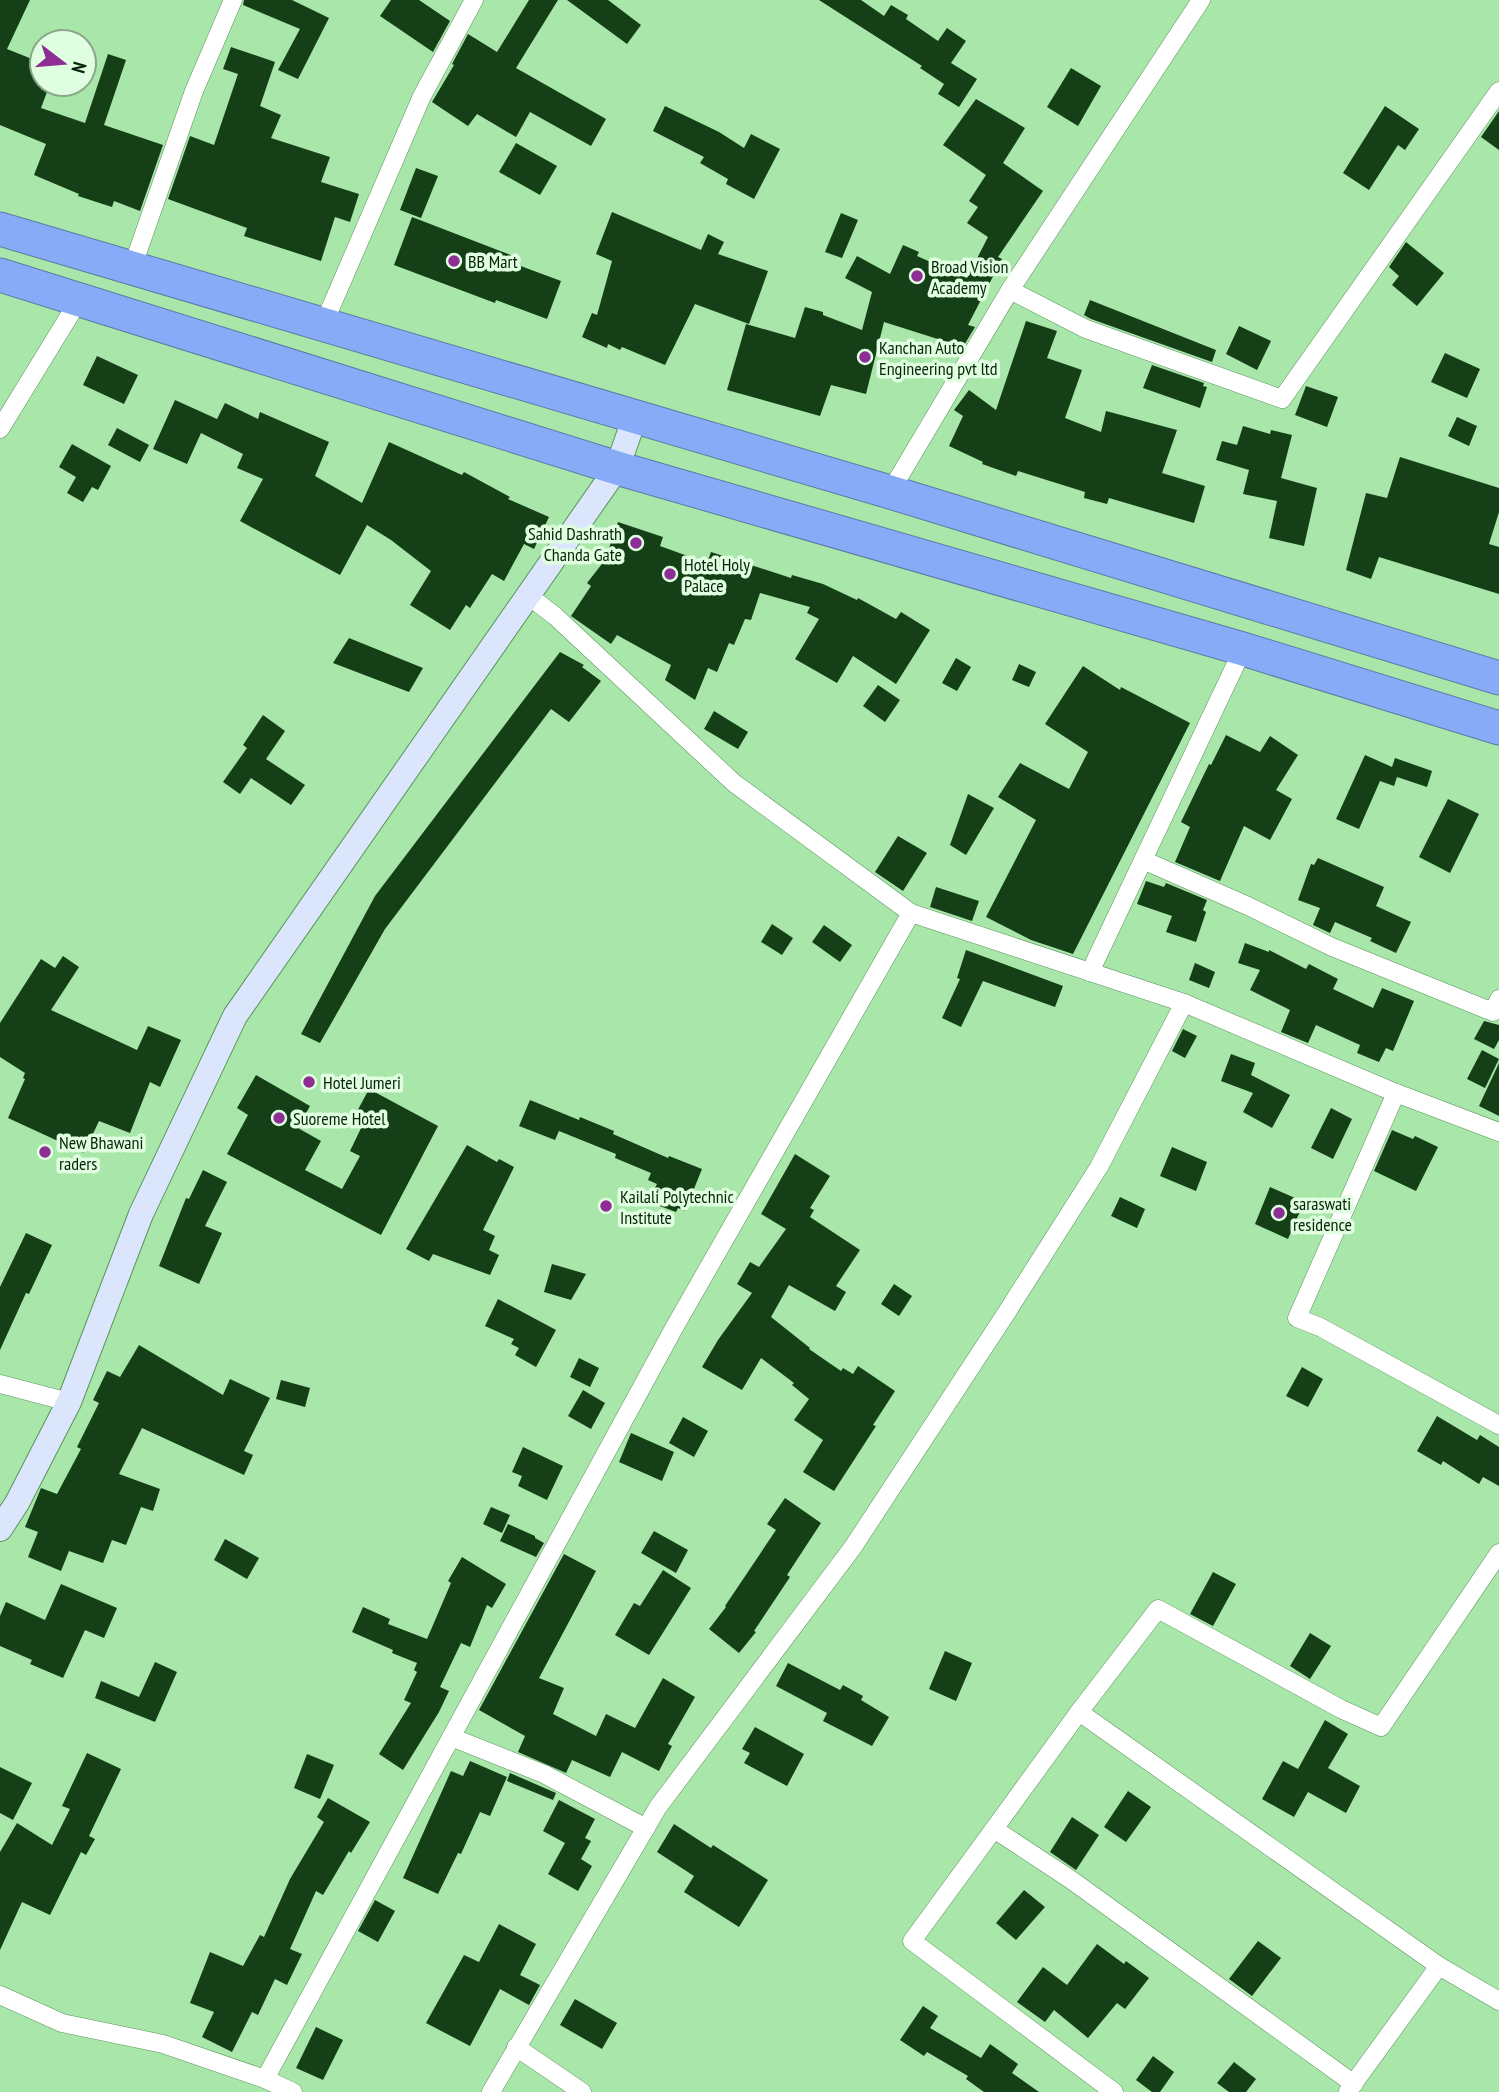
<svg xmlns="http://www.w3.org/2000/svg" width="1499" height="2092" font-family="'PT Sans Narrow',sans-serif">
  <style>
    .building { fill: #143f17 }
    .lines { fill: none; stroke-linecap: round; stroke-linejoin: round }
    .street-casing { stroke: #5a945c; stroke-width: 19 }
    .secondary-casing { stroke: #5a945c; stroke-width: 26 }
    .highway-casing { stroke: #5c7ba5; stroke-width: 35 }
    .street { stroke: #fff; stroke-width: 18 }
    .secondary { stroke: #dbe6fd; stroke-width: 24 }
    .highway { stroke: #88abf8; stroke-width: 33 }
    .poi-dot { fill: #8e2d96; stroke: #e0ffe0; stroke-width: 2.5 }
    .labels { text-anchor: middle; dominant-baseline: central; stroke-width: 7; stroke-linejoin: round; paint-order: stroke }
    .poi-label { font-size: 18px; fill: #0a220c; stroke: #e0ffe0; text-anchor: start }
  </style>
  <rect width="100%" height="100%" fill="#a9e6a9"/>
  <g class="building">
    <polygon points="0,0 30,0 7,49 42,63 42,84 50,84 41,108 85,123 108,54 126,60 104,125 163,145 140,211 114,201 112,207 78,196 79,194 34,175 46,144 0,125"/>
    <polygon points="244,0 292,0 329,18 298,79 278,70 300,29 243,5"/>
    <polygon points="391,0 419,0 450,21 433,52 380,16"/>
    <polygon points="529,0 558,0 516,68 606,119 591,146 530,112 516,137 477,114 468,126 432,102 454,65 452,64 468,34 497,52"/>
    <polygon points="567,0 608,0 641,25 627,44"/>
    <polygon points="819,0 861,0 884,16 891,5 908,15 906,19 938,41 947,28 966,41 951,63 977,79 959,107 938,94 944,84 920,68 922,66"/>
    <polygon points="231,47 275,62 260,106 281,115 271,138 330,157 321,182 359,194 350,222 335,217 321,261 244,236 247,228 168,199 190,136 214,145 238,74 223,69"/>
    <polygon points="1071,68 1101,86 1078,126 1047,107"/>
    <polygon points="976,99 1025,128 1003,163 1043,191 998,257 1002,259 968,325 975,327 963,347 884,322 866,394 831,385 820,416 727,390 746,324 795,338 805,307 823,312 823,315 862,330 872,292 845,278 857,256 890,274 903,245 919,252 917,256 967,278 988,237 967,223 978,207 969,201 986,175 943,145"/>
    <polygon points="665,106 719,132 744,148 751,134 780,149 754,199 726,184 728,179 700,163 704,157 653,131"/>
    <polygon points="1385,106 1419,129 1405,150 1398,145 1369,190 1343,173"/>
    <polygon points="1499,111 1499,150 1481,137"/>
    <polygon points="516,143 557,166 540,195 499,172"/>
    <polygon points="416,168 438,176 421,218 400,210"/>
    <polygon points="612,212 701,250 708,234 724,242 718,254 768,271 749,324 695,304 665,365 622,347 620,350 608,344 607,348 582,337 592,313 597,315 612,261 596,254"/>
    <polygon points="841,213 858,220 842,258 825,252"/>
    <polygon points="412,217 513,256 510,262 561,281 547,319 496,300 495,303 394,265"/>
    <polygon points="1406,242 1444,273 1417,306 1392,285 1399,276 1389,267"/>
    <polygon points="1090,300 1216,350 1212,362 1091,319 1084,315"/>
    <polygon points="1026,321 1057,331 1047,358 1082,370 1065,418 1101,432 1106,411 1177,430 1162,473 1205,486 1194,523 1109,498 1107,504 1084,498 1085,492 1018,471 1016,476 982,464 983,462 949,446 963,416 954,410 969,390 996,410"/>
    <polygon points="1239,326 1271,341 1257,370 1226,354"/>
    <polygon points="1445,353 1480,369 1467,398 1431,382"/>
    <polygon points="97,356 138,375 124,404 83,385"/>
    <polygon points="1152,365 1204,383 1203,386 1207,387 1200,408 1143,388"/>
    <polygon points="1306,386 1338,397 1327,427 1295,415"/>
    <polygon points="175,400 217,419 225,403 258,419 260,412 329,442 315,476 362,503 389,442 462,475 464,472 510,497 508,499 549,517 534,549 524,544 504,581 492,574 470,608 466,605 450,630 410,605 431,571 391,540 367,525 340,575 240,521 263,479 237,468 243,454 201,433 187,464 153,449"/>
    <polygon points="1457,417 1477,426 1469,446 1448,436"/>
    <polygon points="1243,426 1270,434 1271,430 1292,435 1281,478 1317,488 1304,546 1269,538 1277,501 1243,494 1249,470 1216,460 1222,441 1237,445"/>
    <polygon points="117,428 149,445 140,462 108,445"/>
    <polygon points="72,444 111,466 98,490 92,487 83,502 67,493 76,477 59,467"/>
    <polygon points="1400,457 1499,488 1499,512 1489,544 1499,547 1499,594 1379,557 1371,579 1346,570 1366,493 1387,498"/>
    <polygon points="618,522 663,537 660,546 707,563 711,552 791,578 792,575 823,584 857,600 858,598 896,619 901,612 930,630 896,684 853,656 837,683 795,659 819,619 807,613 810,607 760,593 751,620 745,619 734,645 729,643 717,672 708,668 695,700 665,680 671,665 617,635 611,644 571,616 591,586 587,583 605,560"/>
    <polygon points="349,638 423,668 409,692 333,663"/>
    <polygon points="560,652 584,665 582,667 601,681 569,722 551,709 385,929 320,1043 301,1034 375,896"/>
    <polygon points="956,658 971,667 957,691 942,683"/>
    <polygon points="1019,664 1036,672 1029,687 1012,680"/>
    <polygon points="1083,666 1120,690 1121,687 1190,723 1073,954 1031,940 986,917 1036,820 998,797 1020,763 1069,789 1088,752 1045,724"/>
    <polygon points="878,685 900,700 885,722 863,706"/>
    <polygon points="714,711 748,732 738,749 704,729"/>
    <polygon points="263,715 285,731 266,759 305,785 291,805 251,778 240,794 223,782 247,748 243,745"/>
    <polygon points="1226,735 1260,752 1270,736 1298,755 1276,790 1292,799 1270,840 1244,826 1220,881 1175,862 1190,827 1181,822 1209,764 1211,765"/>
    <polygon points="1365,755 1392,767 1395,758 1432,771 1427,787 1397,777 1394,786 1380,781 1359,829 1336,819"/>
    <polygon points="968,794 994,808 966,855 950,845"/>
    <polygon points="1448,799 1479,814 1450,873 1419,857"/>
    <polygon points="898,836 927,853 903,891 875,872"/>
    <polygon points="1318,858 1384,887 1376,906 1411,922 1396,953 1370,941 1372,938 1335,922 1330,933 1313,925 1320,908 1298,900 1311,864 1314,865"/>
    <polygon points="1146,881 1164,887 1166,883 1207,900 1203,910 1206,912 1196,942 1166,932 1172,916 1137,904"/>
    <polygon points="936,887 979,901 972,921 930,907"/>
    <polygon points="772,924 793,938 782,955 761,942"/>
    <polygon points="824,925 852,945 840,962 812,942"/>
    <polygon points="1245,943 1269,952 1269,950 1306,969 1309,964 1338,979 1333,989 1373,1008 1382,988 1414,1001 1393,1051 1386,1048 1379,1062 1357,1053 1360,1045 1316,1025 1308,1043 1281,1032 1290,1010 1250,990 1260,970 1238,963"/>
    <polygon points="966,950 1063,986 1055,1007 983,981 961,1027 942,1018 960,979 957,978"/>
    <polygon points="63,956 79,967 51,1010 137,1050 148,1026 181,1040 160,1087 150,1082 130,1133 99,1121 84,1153 8,1118 25,1079 23,1078 25,1073 0,1057 0,1023 41,959 55,968"/>
    <polygon points="1195,963 1215,972 1209,988 1189,980"/>
    <polygon points="1484,1021 1499,1025 1499,1040 1494,1049 1474,1039"/>
    <polygon points="1183,1029 1197,1036 1185,1058 1172,1051"/>
    <polygon points="1482,1050 1499,1059 1485,1088 1467,1079"/>
    <polygon points="1231,1054 1255,1063 1251,1075 1290,1095 1272,1128 1243,1112 1253,1093 1221,1081"/>
    <polygon points="1499,1063 1499,1116 1479,1106"/>
    <polygon points="256,1075 310,1106 298,1128 321,1141 305,1170 342,1189 360,1156 350,1151 363,1124 353,1119 369,1089 438,1126 381,1235 227,1154 248,1115 237,1108"/>
    <polygon points="530,1100 579,1120 580,1117 614,1131 613,1134 668,1158 669,1156 702,1169 685,1211 678,1208 676,1212 657,1205 661,1195 653,1192 657,1184 648,1180 651,1173 615,1158 616,1154 559,1131 555,1140 519,1126"/>
    <polygon points="1331,1108 1352,1119 1333,1159 1311,1148"/>
    <polygon points="1392,1130 1413,1139 1415,1136 1438,1147 1416,1191 1374,1171"/>
    <polygon points="467,1145 497,1162 499,1159 514,1167 483,1230 495,1236 489,1250 499,1255 490,1275 433,1254 429,1261 406,1249"/>
    <polygon points="1172,1147 1207,1162 1196,1191 1160,1176"/>
    <polygon points="795,1154 830,1176 810,1208 814,1210 810,1217 860,1250 836,1286 846,1292 835,1311 789,1285 771,1317 810,1348 809,1349 841,1371 843,1368 853,1374 858,1366 895,1391 873,1425 876,1426 834,1491 803,1472 823,1440 794,1420 809,1399 792,1385 794,1383 761,1358 742,1390 702,1367 718,1340 752,1293 737,1284 750,1262 759,1267 786,1229 761,1214"/>
    <polygon points="203,1170 227,1182 205,1226 222,1233 199,1284 159,1266 186,1198 189,1199"/>
    <polygon points="1270,1187 1304,1202 1288,1239 1255,1224"/>
    <polygon points="1120,1197 1145,1209 1137,1228 1111,1216"/>
    <polygon points="26,1233 52,1245 29,1294 26,1293 0,1350 0,1287"/>
    <polygon points="552,1264 586,1274 571,1300 544,1292"/>
    <polygon points="894,1284 912,1296 899,1316 881,1304"/>
    <polygon points="498,1299 556,1330 536,1367 515,1355 519,1348 511,1344 514,1339 485,1326"/>
    <polygon points="139,1345 223,1395 230,1379 270,1398 244,1451 253,1455 244,1475 142,1428 119,1474 160,1489 153,1511 141,1507 126,1545 112,1540 103,1563 69,1551 61,1571 28,1557 38,1532 25,1527 41,1488 57,1494 81,1449 77,1447 99,1403 93,1400 107,1371 120,1377"/>
    <polygon points="579,1358 599,1368 590,1387 570,1377"/>
    <polygon points="1302,1367 1323,1379 1308,1407 1286,1396"/>
    <polygon points="281,1380 310,1388 305,1407 276,1399"/>
    <polygon points="583,1390 605,1403 591,1429 568,1416"/>
    <polygon points="1437,1416 1477,1440 1480,1435 1499,1447 1499,1486 1483,1477 1479,1484 1443,1461 1441,1465 1417,1451"/>
    <polygon points="683,1417 708,1431 694,1457 669,1443"/>
    <polygon points="631,1433 674,1452 662,1481 619,1462"/>
    <polygon points="523,1447 563,1466 547,1500 518,1486 522,1476 512,1472"/>
    <polygon points="785,1498 821,1523 787,1575 790,1577 754,1631 756,1632 739,1653 709,1629 726,1607 725,1606 776,1530 767,1524"/>
    <polygon points="491,1507 510,1515 502,1533 483,1524"/>
    <polygon points="508,1524 535,1536 535,1538 544,1543 536,1557 500,1541"/>
    <polygon points="654,1531 688,1550 676,1573 641,1553"/>
    <polygon points="225,1539 259,1558 247,1579 214,1560"/>
    <polygon points="564,1554 596,1571 539,1678 564,1688 553,1714 596,1736 606,1714 635,1728 663,1678 695,1697 668,1744 672,1746 659,1771 622,1752 610,1777 572,1760 566,1773 518,1752 525,1736 479,1710"/>
    <polygon points="462,1557 506,1584 492,1608 487,1605 470,1647 461,1643 440,1687 449,1691 439,1712 403,1770 379,1754 411,1703 404,1700 417,1672 414,1670 417,1663 392,1653 393,1650 352,1632 363,1607 390,1619 388,1624 427,1639 451,1583 448,1581"/>
    <polygon points="663,1570 691,1588 649,1655 615,1635 634,1603 640,1606"/>
    <polygon points="1213,1572 1236,1584 1213,1626 1190,1614"/>
    <polygon points="61,1584 117,1608 104,1638 85,1630 63,1678 30,1664 32,1660 0,1646 0,1616 6,1602 45,1620"/>
    <polygon points="1310,1633 1331,1646 1310,1679 1290,1666"/>
    <polygon points="945,1651 972,1663 956,1701 929,1689"/>
    <polygon points="155,1662 177,1672 155,1722 95,1698 101,1681 139,1697"/>
    <polygon points="788,1663 840,1690 843,1685 863,1696 861,1700 889,1717 872,1746 823,1721 827,1713 776,1686"/>
    <polygon points="1325,1720 1348,1734 1328,1768 1360,1786 1346,1813 1308,1792 1294,1817 1262,1799 1283,1761 1298,1769"/>
    <polygon points="755,1727 804,1754 787,1786 744,1763 750,1753 742,1749"/>
    <polygon points="87,1753 121,1769 89,1836 95,1839 86,1855 81,1852 50,1915 22,1902 0,1950 0,1852 17,1823 52,1845 70,1809 62,1806"/>
    <polygon points="307,1754 334,1765 320,1799 294,1788"/>
    <polygon points="470,1761 507,1777 490,1816 480,1812 461,1854 458,1853 438,1894 403,1878 451,1771 463,1776"/>
    <polygon points="0,1767 32,1783 13,1820 0,1813"/>
    <polygon points="510,1773 556,1793 553,1800 507,1781"/>
    <polygon points="1128,1791 1151,1807 1126,1842 1104,1827"/>
    <polygon points="328,1798 370,1822 351,1853 349,1851 323,1895 316,1891 290,1949 302,1954 287,1985 275,1979 258,2015 252,2012 232,2052 202,2037 214,2012 190,2003 210,1952 243,1966 260,1935 264,1937 290,1879 324,1822 317,1817"/>
    <polygon points="559,1800 595,1819 585,1838 591,1841 581,1859 592,1866 578,1891 548,1874 565,1843 543,1831"/>
    <polygon points="1072,1817 1099,1835 1076,1870 1050,1852"/>
    <polygon points="674,1824 711,1848 713,1845 768,1880 739,1927 684,1892 694,1876 657,1852"/>
    <polygon points="1024,1890 1045,1907 1016,1940 996,1923"/>
    <polygon points="375,1900 395,1911 378,1942 358,1931"/>
    <polygon points="499,1924 536,1944 520,1975 540,1985 529,2005 500,1989 470,2046 426,2023 464,1955 479,1962"/>
    <polygon points="1258,1941 1281,1958 1252,1996 1229,1979"/>
    <polygon points="1097,1944 1124,1964 1126,1961 1149,1978 1125,2009 1117,2003 1088,2038 1054,2010 1045,2022 1017,2002 1043,1967 1067,1985"/>
    <polygon points="575,1999 617,2023 602,2049 560,2025"/>
    <polygon points="923,2006 938,2016 930,2028 981,2058 990,2044 1018,2064 1012,2073 1039,2092 984,2092 966,2079 968,2076 927,2052 924,2056 900,2040"/>
    <polygon points="316,2027 343,2040 323,2080 296,2068"/>
    <polygon points="1153,2056 1174,2072 1160,2092 1152,2092 1136,2080"/>
    <polygon points="1234,2062 1256,2079 1246,2092 1229,2092 1217,2083"/>
  </g>
  <g class="lines">
    <defs>
      <g id="street">
        <polyline points="132,268 194,91 233,0"/>
        <polyline points="1010,290 1086,329 1282,399 1499,91"/>
        <polyline points="324,323 422,96 474,0"/>
        <polyline points="0,429 79,300"/>
        <polyline points="890,492 1010,290 1201,0"/>
        <polyline points="529,596 555,616 734,783 911,913 1184,1003 1396,1093 1499,1132"/>
        <polyline points="1143,860 1248,906 1332,947 1493,1012 1499,999"/>
        <polyline points="1090,972 1243,649"/>
        <polyline points="1396,1093 1297,1318 1320,1327 1499,1425"/>
        <polyline points="0,1384 69,1402"/>
        <polyline points="1079,1712 1158,1609 1341,1709 1381,1727 1499,1553"/>
        <polyline points="451,1737 544,1774 646,1828"/>
        <polyline points="994,1829 912,1941 1114,2092"/>
        <polyline points="0,1995 62,2023 163,2044 265,2079 293,2092"/>
        <polyline points="516,2047 582,2092"/>
        <polyline points="265,2079 674,1328 911,913"/>
        <polyline points="1354,2084 1070,1879 994,1829 1079,1712 1439,1966"/>
        <polyline points="1348,2091 1439,1966 1499,2001"/>
        <polyline points="491,2092 658,1807 853,1547 1007,1312 1099,1167 1184,1003"/>
      </g>
      <polyline id="secondary" points="0,1529 17,1503 69,1402 141,1214 235,1016 617,468 635,417"/>
      <g id="highway">
        <polyline points="0,229 890,492 1499,678"/>
        <polyline points="0,275 617,468 1243,649 1499,728"/>
      </g>
    </defs>
    <use href="#street" class="street-casing"/>
    <use href="#secondary" class="secondary-casing"/>
    <use href="#highway" class="highway-casing"/>
    <use href="#street" class="street"/>
    <use href="#secondary" class="secondary"/>
    <use href="#highway" class="highway"/>
  </g>
  <g class="poi-dot">
    <circle cx="454" cy="261" r="7"/>
    <circle cx="917" cy="276" r="7"/>
    <circle cx="865" cy="357" r="7"/>
    <circle cx="636" cy="543" r="7"/>
    <circle cx="670" cy="574" r="7"/>
    <circle cx="309" cy="1082" r="7"/>
    <circle cx="279" cy="1118" r="7"/>
    <circle cx="45" cy="1152" r="7"/>
    <circle cx="606" cy="1206" r="7"/>
    <circle cx="1279" cy="1213" r="7"/>
  </g>
  <g class="labels">
    <g class="poi-label">
      <text x="468" y="261">BB Mart</text>
      <text x="931" y="266">Broad Vision<tspan x="931" dy="21">Academy</tspan></text>
      <text x="879" y="347">Kanchan Auto<tspan x="879" dy="21">Engineering pvt ltd</tspan></text>
      <text x="622" y="533" text-anchor="end">Sahid Dashrath<tspan x="622" dy="21">Chanda Gate</tspan></text>
      <text x="684" y="564">Hotel Holy<tspan x="684" dy="21">Palace</tspan></text>
      <text x="323" y="1082">Hotel Jumeri</text>
      <text x="293" y="1118">Suoreme Hotel</text>
      <text x="59" y="1142">New Bhawani<tspan x="59" dy="21">raders</tspan></text>
      <text x="620" y="1196">Kailali Polytechnic<tspan x="620" dy="21">Institute</tspan></text>
      <text x="1293" y="1203">saraswati<tspan x="1293" dy="21">residence</tspan></text>
    </g>
  </g>
  <g transform="translate(63 63) rotate(106)"><circle r="33" fill="#e0ffe0" stroke="#8aa78b" stroke-width="2"/>
  <path d="M0-5L12 26L0 18L-12 26Z" fill="#8e2d96"/>
  <text y="-10" font-size="19" font-weight="bold" text-anchor="middle" fill="#0a220c">N</text>
  </g>
</svg>
